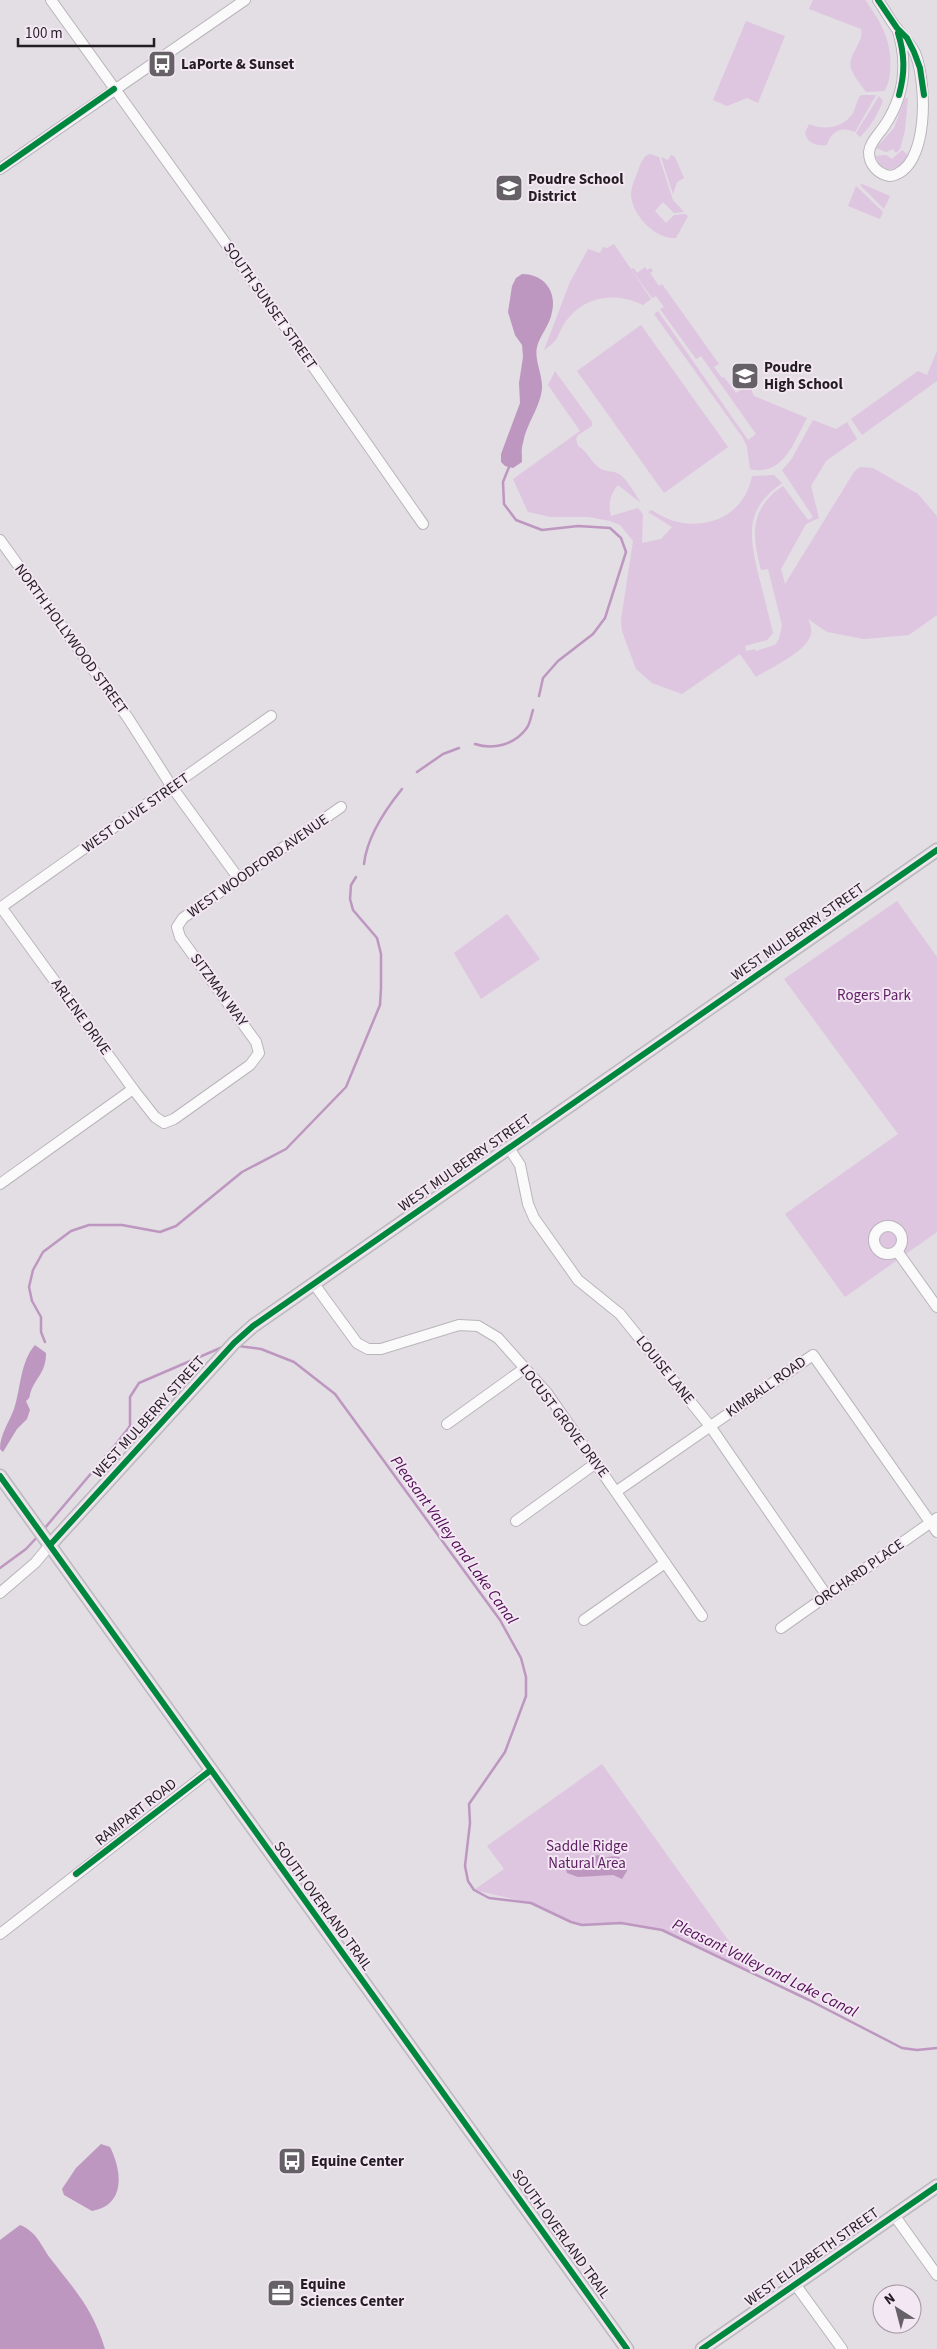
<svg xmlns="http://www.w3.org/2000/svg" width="937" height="2349" font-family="'Source Sans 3',sans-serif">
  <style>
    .green { fill: #dec5e0 }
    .water { fill: #bd97c0 }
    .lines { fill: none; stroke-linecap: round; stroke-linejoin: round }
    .stream { stroke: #bd97c0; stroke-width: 2.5 }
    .minor-casing { stroke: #bab5bb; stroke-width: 12 }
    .major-casing { stroke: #bcb9bd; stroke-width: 15 }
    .minor { stroke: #fbfafb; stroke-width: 10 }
    .major { stroke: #e6e1e6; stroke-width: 12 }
    .cycleway-casing { stroke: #f4e7f4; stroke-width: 9 }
    .cycleway { stroke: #00873e; stroke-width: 6 }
    .labels { text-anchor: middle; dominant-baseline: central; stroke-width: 4; stroke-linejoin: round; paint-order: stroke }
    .poi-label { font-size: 15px; font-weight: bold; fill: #231e23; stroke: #f4e7f4; text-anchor: start }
    .street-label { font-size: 15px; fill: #231e23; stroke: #f4e7f4 }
    .park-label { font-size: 15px; fill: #5d1d62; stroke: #f4e7f4 }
    .water-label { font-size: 16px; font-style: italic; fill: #4e0b53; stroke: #f4e7f4 }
  </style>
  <rect width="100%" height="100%" fill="#e3dde4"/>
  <g class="green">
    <path d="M 813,0 L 865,0 C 882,23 893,43 890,73 C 889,79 888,86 884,91 L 866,92 C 861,85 855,78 852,71 C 845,56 865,43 861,29 L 809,9 Z"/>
    <polygon points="746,21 785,36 758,103 747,98 727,106 713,100"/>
    <path d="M 861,95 L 876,95 L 855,132 C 841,126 831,131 827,145 C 817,146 808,144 805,133 L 809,124 C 825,131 843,128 853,113 C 856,107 857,99 861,95 Z"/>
    <path d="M 879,96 L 883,101 C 877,115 871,126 860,137 L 856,133 Z"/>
    <polygon points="905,98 908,98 905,130 900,149 896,153 893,149 886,152 876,148 894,128"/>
    <path d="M 902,150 L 908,155 C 902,171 880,176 876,156 L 886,155 L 892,159 Z"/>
    <path d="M 650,154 L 659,157 L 673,200 L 684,212 L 674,213 L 663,202 L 655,211 L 666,223 L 674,215 L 685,214 L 688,216 L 676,238 C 656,240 632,215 631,195 C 631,186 636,177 639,168 C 642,161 643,156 650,154 Z"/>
    <polygon points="671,155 675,157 684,178 677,182 673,194 661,157 668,160"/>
    <polygon points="862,184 890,196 884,209 860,185"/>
    <polygon points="856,186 883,212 880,219 848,206"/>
    <path d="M 614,244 L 651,299 L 643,305 C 615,291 582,296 564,324 C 555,339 561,338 544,350 L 570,282 L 588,249 L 600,253 L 603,247 L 607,248 Z"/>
    <path d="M 645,267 L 647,270 L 651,268 L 653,271 L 650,273 L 659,286 L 662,284 L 719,364 L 714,367 L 722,378 L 724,377 L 736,393 L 744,388 L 751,389 L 754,396 L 807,418 C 794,442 783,477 750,469 L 747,447 L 743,438 L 654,314 L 658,311 L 748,440 L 756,434 L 701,356 L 696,359 L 660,309 L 664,307 L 656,296 L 652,298 L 631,269 L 634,268 L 637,273 Z"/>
    <polygon points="641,325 728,447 664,493 577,371"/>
    <polygon points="937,351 937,381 862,435 851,419 918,371 927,375"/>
    <path d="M 555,371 L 592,422 L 592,426 L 578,435 L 576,439 L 578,446 C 587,451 590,460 597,466 C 605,473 612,470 619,474 C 628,480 635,494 641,503 L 618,485 C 610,494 608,505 611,516 L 638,508 L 643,514 L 642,543 L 661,539 L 672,527 L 648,512 L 652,510 C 689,537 743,524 752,476 L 774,475 L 782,483 C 745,509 749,534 758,573 C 763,592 768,613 773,633 L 767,640 L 745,646 L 746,651 L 755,649 L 756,651 L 775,645 L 779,639 L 782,625 L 768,569 L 761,570 C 752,535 749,509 783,486 L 808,520 L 813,517 L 782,470 L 791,460 L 813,420 L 836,429 L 847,422 L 857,439 L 826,461 L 811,486 L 819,518 L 806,524 L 781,569 L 785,584 L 854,472 L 860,467 L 873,468 L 918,494 L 937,516 L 937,615 L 909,635 L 864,639 L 827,632 L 808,619 C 810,624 812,629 811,634 C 807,652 770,668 756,677 L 740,654 L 682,694 L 652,683 L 636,669 L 622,631 L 621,620 L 633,541 L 620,525 L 610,521 L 589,517 L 551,517 L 528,512 L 513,479 L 580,431 L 548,385 Z"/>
    <polygon points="897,901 937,957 937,1232 845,1297 785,1214 898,1134 784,979"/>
    <polygon points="507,914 540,959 481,999 454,953"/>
    <polygon points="602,1764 741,1958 750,1971 662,1930 621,1923 582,1925 571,1922 531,1903 474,1890 504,1869 487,1846"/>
  </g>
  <g class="water">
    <path d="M 522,274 C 543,274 557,290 552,312 C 550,325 540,335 537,347 C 534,360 543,375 542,389 C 540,408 526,424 523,443 C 521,449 522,456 522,462 L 513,468 L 505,466 L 501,462 L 501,454 L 520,403 L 519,383 L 523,357 L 522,345 L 515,335 L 508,312 L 512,286 L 516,278 Z"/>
    <path d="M 35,1345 L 46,1353 C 46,1372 37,1376 31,1391 C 29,1396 31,1397 26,1401 L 30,1410 L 27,1419 L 17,1429 L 3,1452 L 0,1449 C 0,1434 9,1423 14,1409 C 21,1388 20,1362 35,1345 Z"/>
    <path d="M 601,1855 L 603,1858 C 613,1856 619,1855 627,1862 L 627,1871 L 622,1879 L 613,1875 L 578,1877 L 567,1873 L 565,1867 L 569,1863 L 592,1859 L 591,1856 Z"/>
    <path d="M 101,2144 L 110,2147 C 122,2171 126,2205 92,2211 L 64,2195 L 62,2189 L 76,2168 Z"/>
    <path d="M 20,2225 C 37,2232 40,2244 50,2258 C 75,2290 93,2309 105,2349 L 0,2349 L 0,2240 Z"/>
  </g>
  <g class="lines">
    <g class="stream">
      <polyline points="509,467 503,482 504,504 516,520 542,530 578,526 610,528 621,538 626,552 605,618 593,634 558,661 543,678 539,696"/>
      <path d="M 475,744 C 493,750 514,745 526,729 C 530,725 531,716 533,710"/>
      <polyline points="417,772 443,754 459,748"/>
      <path d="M 364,864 C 367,836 385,810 402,789"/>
      <polyline points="45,1342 41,1332 41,1317 32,1301 29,1287 33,1270 43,1252 71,1231 89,1225 122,1225 160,1232 176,1226 242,1172 286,1149 346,1087 380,1005 381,988 381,954 377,938 353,910 350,899 351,885 356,877"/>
      <polyline points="238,1346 261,1349 294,1362 335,1394 500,1620 521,1658 526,1677 526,1696 505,1752 469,1804 470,1823 465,1866 468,1881 474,1890 489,1898 531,1903 571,1922 582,1925 621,1923 662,1930 809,2000 902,2048 917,2050 937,2048"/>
      <polyline points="44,1529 116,1444 130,1426 130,1397 139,1383 225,1346"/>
      <polyline points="0,1568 26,1549 39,1535"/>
    </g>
    <defs>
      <g id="minor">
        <polyline points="51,0 270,305 423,524"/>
        <path d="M 878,0 C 884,9 890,20 897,29 C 904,37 910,43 915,53 C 927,82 930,170 890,176 C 878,174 869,165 869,152 C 870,142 880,133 885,125 C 905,95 908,62 897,28"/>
        <polyline points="0,169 245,0"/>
        <polyline points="0,540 128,718 172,787 239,879"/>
        <polyline points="1,907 133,1089 155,1117 164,1123 174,1119 250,1065 259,1053 256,1042 180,937 177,927 183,918 341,807"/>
        <polyline points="0,908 271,716"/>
        <polyline points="509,1148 520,1165 528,1204 534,1218 578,1280 620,1314 710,1426 827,1596"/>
        <polyline points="0,1184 133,1089"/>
        <circle cx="888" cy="1240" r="14"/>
        <polyline points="897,1251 937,1307"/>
        <polyline points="314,1284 357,1343 368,1349 381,1349 459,1325 478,1326 498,1338 547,1393 702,1616"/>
        <polyline points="447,1424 525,1368"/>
        <polyline points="617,1491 813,1355 937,1532"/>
        <polyline points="516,1521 596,1463"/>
        <polyline points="0,1593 35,1563 50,1545"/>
        <polyline points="584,1620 665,1563"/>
        <polyline points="781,1628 937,1518"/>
        <polyline points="0,1934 211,1770"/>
        <polyline points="894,2215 937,2275"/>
        <polyline points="795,2284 842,2349"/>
      </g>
      <g id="major">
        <polyline points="0,1476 627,2349"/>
        <polyline points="50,1545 234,1343 253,1326 937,850"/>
        <polyline points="702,2349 937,2186"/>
      </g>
    </defs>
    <use href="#minor" class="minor-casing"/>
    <use href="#major" class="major-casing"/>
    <use href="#minor" class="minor"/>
    <use href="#major" class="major"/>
    <defs>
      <g id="cycleway">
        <polyline points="878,0 897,28 907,38 914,52 920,68 924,95"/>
        <path d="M 898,33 C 905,55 905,73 899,95"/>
        <polyline points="0,169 114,89"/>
        <polyline points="0,1476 627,2349"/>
        <polyline points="50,1545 234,1343 253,1326 937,850"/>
        <polyline points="76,1874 211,1770"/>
        <polyline points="702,2349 937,2186"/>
      </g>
    </defs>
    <use href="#cycleway" class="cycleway-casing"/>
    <use href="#cycleway" class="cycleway"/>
  </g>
  <defs>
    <symbol id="bus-square" viewBox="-11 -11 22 22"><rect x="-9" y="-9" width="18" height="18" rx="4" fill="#666167" stroke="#f4e7f4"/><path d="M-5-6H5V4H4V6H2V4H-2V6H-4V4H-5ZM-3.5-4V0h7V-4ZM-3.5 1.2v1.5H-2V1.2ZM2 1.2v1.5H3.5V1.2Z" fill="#fff"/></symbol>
    <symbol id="school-square" viewBox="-11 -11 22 22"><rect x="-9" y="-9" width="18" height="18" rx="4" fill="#666167" stroke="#f4e7f4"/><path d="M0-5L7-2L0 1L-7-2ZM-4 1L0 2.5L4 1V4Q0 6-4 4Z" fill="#fff"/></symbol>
    <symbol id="office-square" viewBox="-11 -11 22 22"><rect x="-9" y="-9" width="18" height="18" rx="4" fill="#666167" stroke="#f4e7f4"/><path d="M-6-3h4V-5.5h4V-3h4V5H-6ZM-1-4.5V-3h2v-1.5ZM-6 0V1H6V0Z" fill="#fff"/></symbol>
  </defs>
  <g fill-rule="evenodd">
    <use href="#bus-square" x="146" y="48" width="32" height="32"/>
    <use href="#school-square" x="493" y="172" width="32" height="32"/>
    <use href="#school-square" x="729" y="360" width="32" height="32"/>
    <use href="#bus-square" x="276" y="2145" width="32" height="32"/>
    <use href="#office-square" x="265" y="2277" width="32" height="32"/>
  </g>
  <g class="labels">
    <g class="poi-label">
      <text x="181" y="64">LaPorte &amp; Sunset</text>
      <text x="528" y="179">Poudre School<tspan x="528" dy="17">District</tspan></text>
      <text x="764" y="367">Poudre<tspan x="764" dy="17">High School</tspan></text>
      <text x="311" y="2161">Equine Center</text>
      <text x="300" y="2284">Equine<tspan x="300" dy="17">Sciences Center</tspan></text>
    </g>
    <g class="street-label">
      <text transform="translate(270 306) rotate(55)">SOUTH SUNSET STREET</text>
      <text transform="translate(71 639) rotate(54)">NORTH HOLLYWOOD STREET</text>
      <text transform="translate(136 813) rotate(-35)">WEST OLIVE STREET</text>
      <text transform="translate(258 866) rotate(-35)">WEST WOODFORD AVENUE</text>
      <text transform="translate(798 932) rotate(-35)">WEST MULBERRY STREET</text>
      <text transform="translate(219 990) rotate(54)">SITZMAN WAY</text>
      <text transform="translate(81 1017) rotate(54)">ARLENE DRIVE</text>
      <text transform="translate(465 1163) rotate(-35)">WEST MULBERRY STREET</text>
      <text transform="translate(665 1370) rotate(51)">LOUISE LANE</text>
      <text transform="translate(766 1387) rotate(-35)">KIMBALL ROAD</text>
      <text transform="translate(149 1417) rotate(-48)">WEST MULBERRY STREET</text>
      <text transform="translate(564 1421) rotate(53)">LOCUST GROVE DRIVE</text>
      <text transform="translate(859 1573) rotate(-35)">ORCHARD PLACE</text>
      <text transform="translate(136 1812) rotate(-38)">RAMPART ROAD</text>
      <text transform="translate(323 1906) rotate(54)">SOUTH OVERLAND TRAIL</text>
      <text transform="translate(561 2234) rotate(54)">SOUTH OVERLAND TRAIL</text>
      <text transform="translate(812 2257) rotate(-35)">WEST ELIZABETH STREET</text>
    </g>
    <g class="park-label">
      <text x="874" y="995">Rogers Park</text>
      <text x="587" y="1846">Saddle Ridge<tspan x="587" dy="17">Natural Area</tspan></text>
    </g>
    <g class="water-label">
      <text transform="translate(454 1540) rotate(54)">Pleasant Valley and Lake Canal</text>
      <text transform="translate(765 1968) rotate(26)">Pleasant Valley and Lake Canal</text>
    </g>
  </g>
  <g transform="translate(897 2309) rotate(324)"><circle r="24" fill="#f4e7f4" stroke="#a097a0"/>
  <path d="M0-4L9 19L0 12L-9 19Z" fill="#666167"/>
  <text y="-8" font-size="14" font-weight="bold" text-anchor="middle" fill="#231e23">N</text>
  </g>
  <path d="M18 38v8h136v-8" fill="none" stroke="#231e23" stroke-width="2.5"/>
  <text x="25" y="38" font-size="15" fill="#231e23" stroke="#f4e7f4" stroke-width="4" paint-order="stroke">100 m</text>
</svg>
